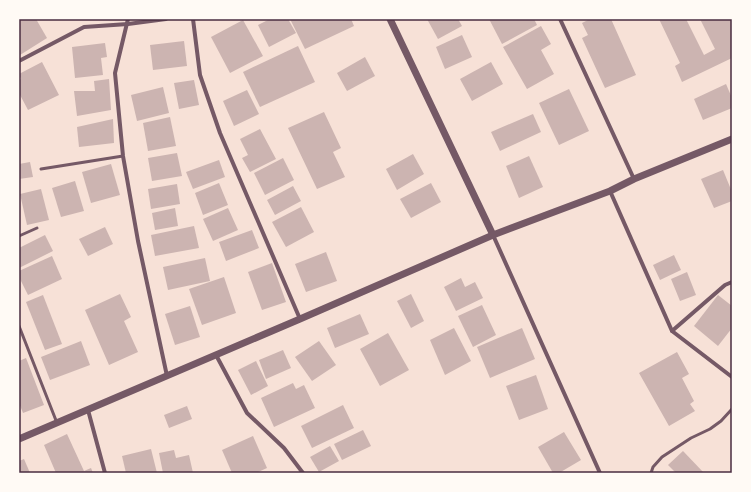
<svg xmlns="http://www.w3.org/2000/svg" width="751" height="492" font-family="Ubuntu,sans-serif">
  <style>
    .building { fill: #ccb4b1 }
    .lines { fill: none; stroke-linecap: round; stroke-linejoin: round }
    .service { stroke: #755966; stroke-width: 3 }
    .minor { stroke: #755966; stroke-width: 4 }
    .tertiary { stroke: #755966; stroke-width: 7 }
    .neatline { fill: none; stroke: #4a2c40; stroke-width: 1.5 }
  </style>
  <rect width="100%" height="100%" fill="#f7e1d7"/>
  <g class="building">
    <polygon points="19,19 36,19 47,38 20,55 19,53"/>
    <polygon points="270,19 288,19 296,33 269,47 258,25"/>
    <polygon points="290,19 351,19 354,26 305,49"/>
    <polygon points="427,19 458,19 462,26 438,39"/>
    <polygon points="489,19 534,19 537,25 502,44"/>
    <polygon points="590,19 611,19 636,75 605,88 582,38 588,35 582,23"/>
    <polygon points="659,19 686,19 704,55 715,49 700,19 732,19 732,58 682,82 675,66 680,63"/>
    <polygon points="243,20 263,56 230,73 211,37"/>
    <polygon points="541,26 551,44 541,50 554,74 527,89 503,47"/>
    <polygon points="462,35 472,57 445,69 436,47"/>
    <polygon points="184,41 187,66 153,70 150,45"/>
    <polygon points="105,43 107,57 101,58 103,75 75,78 72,47"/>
    <polygon points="298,46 315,82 260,107 243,72"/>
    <polygon points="365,57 375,76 347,91 337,73"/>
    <polygon points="42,62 59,95 28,110 19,93 19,80 21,79 19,74"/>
    <polygon points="491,62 503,84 472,101 460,79"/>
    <polygon points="109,79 111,110 77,116 74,91 95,91 94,81"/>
    <polygon points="194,80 199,105 179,109 174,83"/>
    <polygon points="726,84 732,98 732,108 703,120 694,99"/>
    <polygon points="163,87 169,113 137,121 131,95"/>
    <polygon points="569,89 589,131 559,145 539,103"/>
    <polygon points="247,90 259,114 234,126 223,101"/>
    <polygon points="324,112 341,148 333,152 345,177 317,189 288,128"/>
    <polygon points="533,114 541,132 500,151 491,132"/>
    <polygon points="170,117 176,146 148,151 143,123"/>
    <polygon points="113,119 114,143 79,147 77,127"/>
    <polygon points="260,129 276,159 250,172 242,158 248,155 240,139"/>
    <polygon points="177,153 182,176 152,181 148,158"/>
    <polygon points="413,154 424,174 397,190 386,169"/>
    <polygon points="529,156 543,187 519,198 506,166"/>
    <polygon points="283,158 294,180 265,195 254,173"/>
    <polygon points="219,160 225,177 193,189 186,172"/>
    <polygon points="30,162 33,177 19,179 19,164"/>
    <polygon points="111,164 120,195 91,203 82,172"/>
    <polygon points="723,170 732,192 732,201 714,208 701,179"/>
    <polygon points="75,181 84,211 61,217 52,188"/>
    <polygon points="219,183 228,205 203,215 195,193"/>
    <polygon points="431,183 441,202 411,218 400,199"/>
    <polygon points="177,184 180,204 151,209 148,189"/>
    <polygon points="293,186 301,201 275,215 267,200"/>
    <polygon points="41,189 49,220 27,225 20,194"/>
    <polygon points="301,207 314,232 286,247 272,222"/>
    <polygon points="175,208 178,226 155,230 152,213"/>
    <polygon points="228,208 238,230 213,241 203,219"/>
    <polygon points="194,226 199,248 155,256 151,235"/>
    <polygon points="105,227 113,244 88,256 79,239"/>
    <polygon points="252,230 259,248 226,261 219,242"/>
    <polygon points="45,235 53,251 19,268 19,248"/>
    <polygon points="326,252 337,281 306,292 295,264"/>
    <polygon points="674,255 681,270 660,280 653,265"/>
    <polygon points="52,256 62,279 28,295 19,277 19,271"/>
    <polygon points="205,258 210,281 168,290 163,267"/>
    <polygon points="272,263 286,302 262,310 248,272"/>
    <polygon points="687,272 696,295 680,301 671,279"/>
    <polygon points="224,277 236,313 202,325 189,289"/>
    <polygon points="461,278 465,287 475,282 483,298 456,311 444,287"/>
    <polygon points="120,294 131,317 124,321 138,352 109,365 85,310"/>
    <polygon points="411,294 424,321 411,328 397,301"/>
    <polygon points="43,295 62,344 45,350 26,302"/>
    <polygon points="718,295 732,306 732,328 718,346 694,326"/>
    <polygon points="482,305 496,335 473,347 458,316"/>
    <polygon points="190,306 200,337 175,345 165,314"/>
    <polygon points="360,314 369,334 335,348 327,328"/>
    <polygon points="454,328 471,361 445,375 430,340"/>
    <polygon points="522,328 535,359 490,378 477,347"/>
    <polygon points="388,333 409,370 380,386 360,349"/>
    <polygon points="81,341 90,365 50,380 41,357"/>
    <polygon points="319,341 336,365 312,381 295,357"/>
    <polygon points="283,350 291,368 266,379 259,360"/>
    <polygon points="677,352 689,374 682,378 694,401 690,404 695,411 669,426 639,373"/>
    <polygon points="26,358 44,405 23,413 19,403 19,361"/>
    <polygon points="256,361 268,386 251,395 238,370"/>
    <polygon points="536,375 548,409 519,420 506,386"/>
    <polygon points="293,383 296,389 304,385 315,408 274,427 261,398"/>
    <polygon points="343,405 354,428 312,448 301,426"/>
    <polygon points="187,406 192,419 169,428 164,415"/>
    <polygon points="363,430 371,446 342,460 334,444"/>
    <polygon points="564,432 581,460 559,473 553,473 538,447"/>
    <polygon points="67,434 84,471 91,468 93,473 56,473 44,445"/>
    <polygon points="253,436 267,468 256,473 232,473 222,450"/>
    <polygon points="330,446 339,461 319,472 310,457"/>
    <polygon points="151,449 157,473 126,473 122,456"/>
    <polygon points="174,450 176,458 189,455 193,473 163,473 159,453"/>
    <polygon points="683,451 704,473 676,473 668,465"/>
    <polygon points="24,459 30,473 19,473 19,461"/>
  </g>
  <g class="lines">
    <g class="service">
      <polyline points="41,169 123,156"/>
      <polyline points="19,236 37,228"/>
      <polyline points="19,326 57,423"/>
      <polyline points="651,473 653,467 662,457 691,438 710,429 721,421 732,409"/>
    </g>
    <g class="minor">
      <polyline points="128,19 115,73 123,156 138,241 167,376"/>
      <polyline points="193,19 200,75 220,133 300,319"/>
      <polyline points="560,19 634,179"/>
      <polyline points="19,61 84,27 128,24 166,19"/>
      <polyline points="610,191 672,331 732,377"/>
      <polyline points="493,235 600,473"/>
      <polyline points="672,331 725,285 732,282"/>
      <polyline points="216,355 247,413 284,448 303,473"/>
      <polyline points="88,410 105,473"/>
    </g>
    <g class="tertiary">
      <polyline points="390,19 493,235"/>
      <polyline points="19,439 300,319 493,235 610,191 634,179 732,139"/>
    </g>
  </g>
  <rect width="751" height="492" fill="none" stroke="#fffaf5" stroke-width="40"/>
  <rect x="20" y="20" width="711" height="452" class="neatline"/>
</svg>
